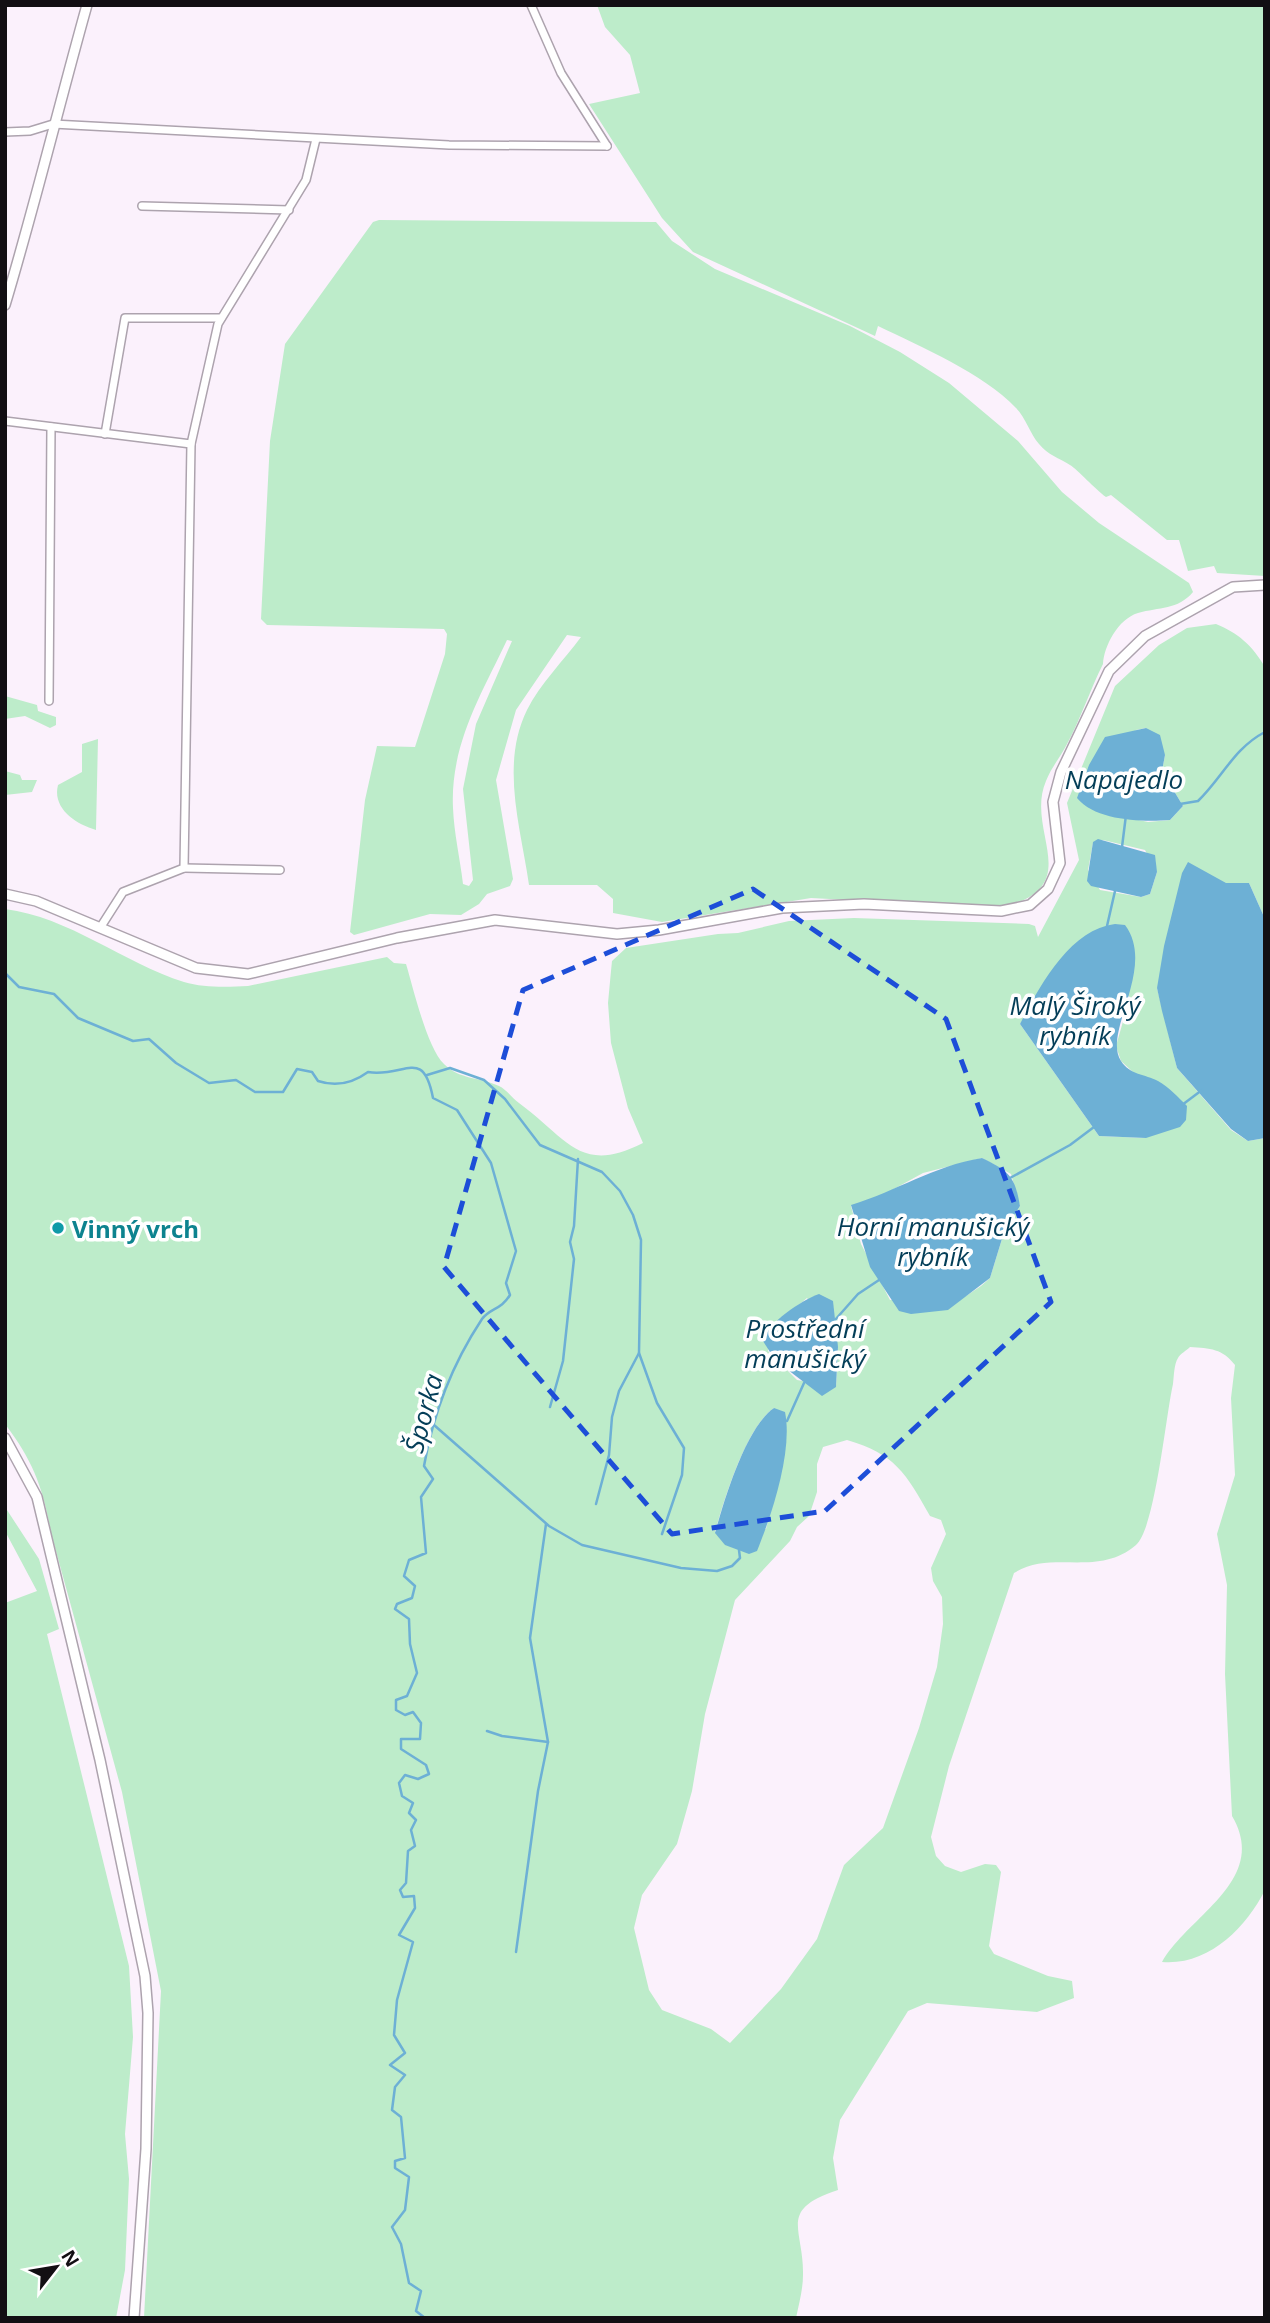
<svg xmlns="http://www.w3.org/2000/svg" width="1270" height="2323" font-family="'Open Sans',sans-serif">
  <style>
    .green { fill: #bdecca; fill-rule: evenodd }
    .water { fill: #6db0d5 }
    .lines { fill: none; stroke-linecap: round; stroke-linejoin: round }
    .stream { stroke: #6db0d5; stroke-width: 2.5 }
    .minor-casing { stroke: #ada3ae; stroke-width: 10 }
    .tertiary-casing { stroke: #ada3ae; stroke-width: 12 }
    .minor { stroke: #fff; stroke-width: 7 }
    .tertiary { stroke: #fff; stroke-width: 9 }
    .marked { fill: none; stroke: #1d4ed8; stroke-width: 5; stroke-dasharray: 14 9; stroke-linejoin: round }
    .culture-dot { fill: #0f9aa8; stroke: #fff; stroke-width: 2.5 }
    .labels { text-anchor: middle; dominant-baseline: central; stroke-width: 7; stroke-linejoin: round; paint-order: stroke }
    .culture-label { font-size: 24px; font-weight: bold; fill: #0d838f; stroke: #fff; text-anchor: start }
    .water-label { font-size: 26px; font-style: italic; fill: #043e58; stroke: #fff }
  </style>
  <rect width="100%" height="100%" fill="#fbf1fc"/>
  <g class="green">
    <path d="M 597,5 L 1265,5 L 1265,576 L 1217,573 L 1214,566 L 1188,571 L 1179,540 L 1167,540 L 1111,495 L 1106,497 C 1095,489 1078,470 1070,465 C 1059,458 1048,455 1039,444 C 1030,434 1026,418 1016,408 C 983,373 921,347 878,326 L 875,336 L 693,252 L 662,218 L 589,104 L 640,93 L 630,55 L 605,27 Z"/>
    <path d="M 379,220 L 656,222 L 672,241 L 715,269 L 850,326 L 900,352 L 949,383 L 1018,441 L 1062,492 L 1099,523 L 1189,583 L 1193,592 C 1178,610 1159,607 1138,613 C 1118,619 1104,646 1103,664 C 1090,690 1081,718 1067,744 C 1061,756 1051,768 1046,781 C 1024,832 1089,887 1000,908 L 811,898 L 662,922 L 613,913 L 613,899 L 597,885 L 529,885 C 521,828 500,765 527,710 C 540,684 564,660 581,637 L 567,635 L 516,710 L 496,780 L 513,879 L 510,886 L 487,894 L 479,904 L 461,915 L 430,914 L 354,935 L 350,932 L 365,800 L 377,746 L 415,747 L 445,654 L 447,634 L 444,629 L 267,625 L 261,619 L 270,441 L 285,344 L 373,222 ZM 507,640 L 512,641 L 476,724 L 463,789 L 473,880 L 469,886 L 463,884 C 460,859 454,833 453,808 C 450,745 481,695 507,640 Z"/>
    <path d="M 1216,624 C 1238,633 1252,645 1265,667 L 1265,919 L 1249,883 L 1157,988 L 1177,1068 L 1231,1130 L 1248,1141 L 1265,1138 L 1265,1890 C 1246,1928 1208,1966 1162,1962 C 1188,1916 1270,1880 1232,1816 L 1225,1674 L 1227,1585 L 1217,1534 L 1235,1475 L 1231,1398 L 1235,1365 C 1223,1349 1210,1348 1190,1347 C 1187,1350 1180,1354 1178,1358 C 1174,1364 1174,1376 1173,1384 C 1166,1414 1155,1529 1136,1545 C 1098,1578 1051,1549 1014,1573 L 949,1766 L 931,1837 L 936,1856 L 945,1866 L 961,1872 L 985,1864 L 996,1865 L 1001,1872 L 989,1946 L 994,1954 L 1048,1976 L 1072,1981 L 1074,1998 L 1037,2012 L 927,2003 L 908,2011 L 840,2120 L 833,2158 L 838,2190 C 777,2210 804,2228 803,2275 C 803,2289 799,2304 796,2318 L 144,2318 L 161,1991 L 122,1792 L 51,1533 C 43,1487 33,1461 5,1424 L 5,909 C 69,917 124,963 184,982 C 204,988 228,987 248,986 L 387,957 L 394,963 L 406,964 C 413,987 427,1048 444,1064 C 460,1080 480,1077 499,1086 C 506,1089 512,1098 519,1103 C 568,1139 580,1175 643,1143 L 628,1108 L 611,1043 L 608,1003 L 611,971 L 612,961 L 626,948 L 718,934 L 738,933 L 789,921 L 854,918 L 1029,924 L 1035,926 L 1038,937 L 1079,860 L 1067,803 L 1115,686 L 1159,645 L 1187,628 ZM 1146,728 L 1165,755 L 1162,771 L 1183,806 L 1170,820 L 1148,822 L 1096,811 L 1136,730 ZM 1103,840 L 1145,850 L 1157,872 L 1150,894 L 1141,897 L 1100,890 L 1088,870 L 1093,843 ZM 1064,959 L 1130,997 L 1116,1046 L 1121,1061 L 1134,1073 L 1146,1138 L 1099,1136 L 1020,1024 ZM 982,1158 L 1011,1174 L 1020,1206 L 1005,1229 L 990,1278 L 981,1286 L 966,1296 L 890,1300 L 861,1244 L 851,1206 L 883,1195 L 923,1173 ZM 807,1298 L 838,1347 L 836,1387 L 797,1380 L 768,1351 L 771,1328 ZM 774,1408 L 782,1467 L 766,1529 L 715,1532 C 724,1500 746,1427 774,1408 ZM 847,1440 C 895,1454 906,1473 930,1516 L 941,1520 L 946,1534 L 931,1568 L 933,1581 L 942,1597 L 943,1624 L 937,1667 L 919,1728 L 883,1828 L 844,1865 L 817,1939 L 781,1989 L 730,2043 L 711,2029 L 662,2010 L 649,1990 L 634,1928 L 642,1895 L 677,1844 L 692,1791 L 705,1714 L 735,1600 L 790,1541 L 797,1527 L 809,1516 L 817,1492 L 817,1464 L 823,1447 Z"/>
    <polygon points="5,696 37,705 38,711 56,717 56,725 50,728 25,716 5,719"/>
    <path d="M 98,739 L 96,830 C 75,824 52,808 58,785 L 82,772 L 82,744 Z"/>
    <polygon points="5,771 20,775 22,780 37,780 32,792 5,795"/>
    <polygon points="5,1507 39,1559 59,1629 47,1634 129,1966 133,2037 125,2134 129,2179 125,2270 116,2318 5,2318 5,1603 37,1591 5,1531"/>
  </g>
  <g class="water">
    <path d="M 1146,728 L 1160,735 L 1165,755 L 1162,771 L 1183,806 L 1170,820 C 1142,822 1096,821 1077,798 L 1089,765 L 1105,737 Z"/>
    <polygon points="1098,839 1155,855 1157,872 1150,894 1141,897 1091,886 1087,881 1093,842"/>
    <polygon points="1188,862 1226,883 1249,883 1265,919 1265,1138 1248,1141 1231,1129 1177,1068 1162,1011 1157,988 1164,946 1182,873"/>
    <path d="M 1115,924 L 1125,925 C 1157,968 1102,1032 1121,1061 C 1130,1075 1145,1074 1158,1081 C 1169,1087 1178,1097 1187,1106 L 1186,1120 L 1180,1127 L 1146,1138 L 1099,1136 L 1020,1024 C 1039,987 1070,929 1115,924 Z"/>
    <path d="M 982,1158 C 1009,1171 1015,1176 1020,1206 L 1005,1229 L 990,1278 L 948,1310 L 911,1314 L 899,1311 L 870,1267 L 851,1205 C 897,1191 933,1166 982,1158 Z"/>
    <path d="M 819,1294 L 833,1301 L 838,1347 L 836,1387 L 822,1396 L 775,1360 L 763,1341 C 767,1323 802,1300 819,1294 Z"/>
    <path d="M 774,1408 L 785,1412 C 793,1451 772,1514 757,1551 L 749,1554 L 725,1545 L 715,1533 C 724,1500 746,1427 774,1408 Z"/>
  </g>
  <g class="lines">
    <g class="stream">
      <path d="M 1180,804 L 1198,801 C 1222,778 1234,748 1265,732"/>
      <polyline points="1122,847 1126,815"/>
      <polyline points="1107,926 1115,891"/>
      <path d="M 5,973 L 19,987 L 54,994 L 78,1018 L 133,1041 L 149,1039 L 176,1063 L 209,1083 L 236,1080 L 255,1092 L 283,1092 L 297,1069 L 312,1072 L 318,1081 C 336,1087 353,1083 368,1072 C 405,1078 423,1046 433,1098 L 457,1110 L 491,1163 L 516,1251 L 506,1283 L 510,1295 C 501,1310 490,1308 482,1319 C 453,1363 433,1414 424,1466 L 433,1479 L 421,1497 L 426,1553 L 409,1560 L 404,1576 L 415,1586 L 412,1598 L 397,1604 L 395,1609 L 409,1619 L 410,1644 L 417,1673 L 407,1696 L 396,1700 L 396,1710 L 405,1715 L 413,1712 L 421,1723 L 420,1739 L 401,1739 L 401,1749 L 426,1765 L 429,1774 L 418,1779 L 405,1775 L 399,1783 L 402,1796 L 413,1803 L 409,1813 L 416,1820 L 411,1830 L 415,1846 L 408,1851 L 406,1883 L 400,1890 L 403,1897 L 414,1896 L 415,1908 L 399,1935 L 413,1942 L 397,2000 L 394,2035 L 405,2053 L 390,2065 L 405,2075 L 395,2087 L 392,2110 L 401,2117 L 405,2158 L 395,2161 L 395,2168 L 409,2177 L 405,2210 L 392,2227 L 401,2244 L 409,2283 L 421,2291 L 416,2311 L 425,2318"/>
      <polyline points="427,1075 450,1068 484,1080 505,1099 540,1145 602,1172 620,1191 633,1215 641,1240 639,1353 657,1403 684,1448 682,1475 662,1534"/>
      <polyline points="1182,1105 1202,1090"/>
      <polyline points="1010,1178 1070,1145 1094,1127"/>
      <polyline points="835,1320 858,1294 879,1280"/>
      <polyline points="550,1407 563,1361 574,1259 570,1242 574,1226 578,1159"/>
      <polyline points="787,1421 804,1383"/>
      <polyline points="434,1425 549,1526 582,1545 681,1568 717,1571 732,1566 740,1558 739,1550"/>
      <polyline points="596,1504 609,1455 612,1417 619,1391 639,1353"/>
      <polyline points="487,1731 502,1736 548,1742"/>
      <polyline points="516,1952 538,1791 548,1742 530,1638 546,1524"/>
    </g>
    <defs>
      <g id="minor">
        <polyline points="531,5 561,73 607,146"/>
        <polyline points="5,132 30,131 53,124 449,145 607,146"/>
        <polyline points="142,206 289,210"/>
        <polyline points="5,421 191,444"/>
        <polyline points="105,434 125,318 221,318"/>
        <polyline points="49,701 51,427"/>
        <polyline points="184,868 280,870"/>
        <polyline points="100,928 123,892 184,868 191,444 218,324 306,180 316,139"/>
      </g>
      <g id="tertiary">
        <path d="M 5,305 C 35,205 59,105 87,5"/>
        <polyline points="5,894 36,901 196,968 248,974 397,938 495,920 617,934 659,930 782,908 864,904 1001,911 1030,905 1048,889 1060,863 1053,802 1061,772 1109,671 1145,636 1233,587 1265,585"/>
        <polyline points="5,1438 37,1497 100,1760 145,1976 148,2013 146,2149 134,2318"/>
      </g>
    </defs>
    <use href="#minor" class="minor-casing"/>
    <use href="#tertiary" class="tertiary-casing"/>
    <use href="#minor" class="minor"/>
    <use href="#tertiary" class="tertiary"/>
  </g>
  <path class="marked" d="M 753,889 L 946,1019 L 1051,1302 L 825,1511 L 672,1534 L 444,1267 L 523,990 Z"/>
  <circle class="culture-dot" cx="58" cy="1228" r="7"/>
  <g class="labels">
    <g class="culture-label">
      <text x="72" y="1228">Vinný vrch</text>
    </g>
    <g class="water-label">
      <text x="1124" y="779">Napajedlo</text>
      <text x="1075" y="1005">Malý Široký<tspan x="1075" dy="30">rybník</tspan></text>
      <text x="933" y="1226">Horní manušický<tspan x="933" dy="30">rybník</tspan></text>
      <text x="805" y="1328">Prostřední<tspan x="805" dy="30">manušický</tspan></text>
      <text transform="translate(423 1413) rotate(-75)">Šporka</text>
    </g>
  </g>
  <rect width="1270" height="2323" fill="none" stroke="#120f13" stroke-width="14"/>
  <g transform="translate(56 2267) rotate(59)" stroke="#ffffff" stroke-width="5" paint-order="stroke">
  <path d="M0-5L12 26L0 18L-12 26Z" fill="#120f13"/>
  <text y="-10" font-size="19" font-weight="bold" text-anchor="middle" fill="#120f13">N</text>
  </g>
</svg>
